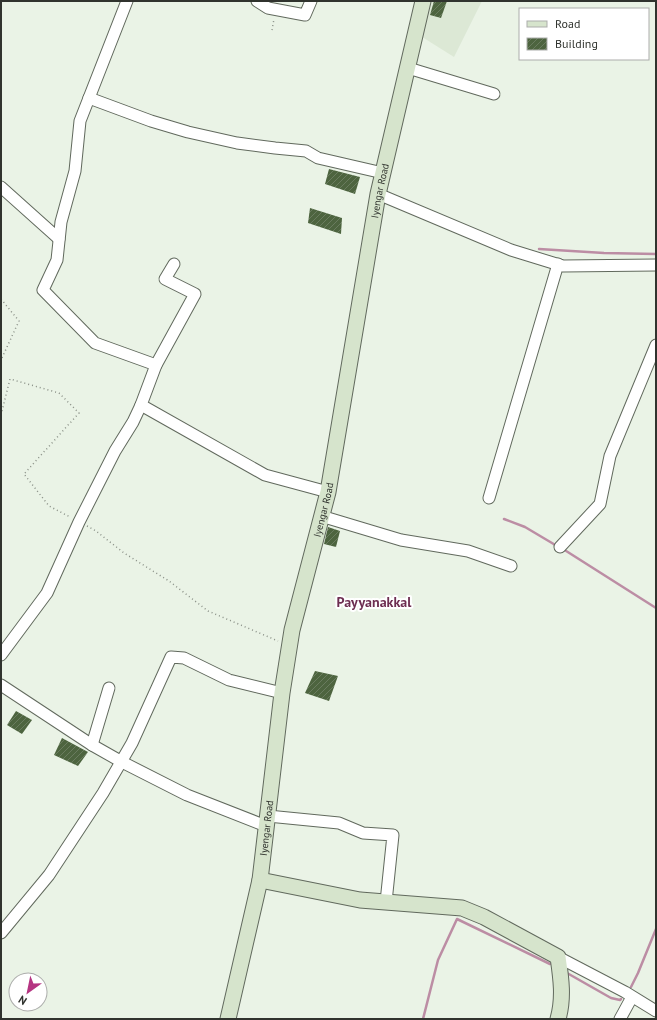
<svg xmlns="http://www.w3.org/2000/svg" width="657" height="1020" font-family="'PT Sans',sans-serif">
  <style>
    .built { fill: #dce8d5 }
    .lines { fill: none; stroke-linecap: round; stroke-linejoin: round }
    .stream { stroke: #bc8da4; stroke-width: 2.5 }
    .building { fill: url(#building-hatch) }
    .street-casing { stroke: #61695d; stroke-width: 13 }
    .secondary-casing { stroke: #61695d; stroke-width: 17 }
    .path { stroke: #8a9087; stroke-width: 1.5; stroke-dasharray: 1 3; stroke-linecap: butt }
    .street { stroke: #fff; stroke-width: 11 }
    .secondary { stroke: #d6e4cc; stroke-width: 15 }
    .labels { text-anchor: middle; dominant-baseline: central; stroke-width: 4; stroke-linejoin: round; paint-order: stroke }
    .street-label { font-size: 10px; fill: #30332e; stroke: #fff }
    .district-label { font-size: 14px; font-weight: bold; fill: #6d2e51; stroke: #fff }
  </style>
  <defs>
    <pattern id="building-hatch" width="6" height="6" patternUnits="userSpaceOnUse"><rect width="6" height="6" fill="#4d643f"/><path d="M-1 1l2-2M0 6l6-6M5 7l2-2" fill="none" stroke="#6a7c5f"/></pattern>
  </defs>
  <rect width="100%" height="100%" fill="#eaf3e6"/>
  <polygon class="built" points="430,1 482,1 454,57 419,35"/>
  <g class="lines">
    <g class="stream">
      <polyline points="539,249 604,253 656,254"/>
      <polyline points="504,519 525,527 557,546"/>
      <polyline points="563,549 656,608"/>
      <polyline points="567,973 611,998 620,1000 621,999"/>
      <polyline points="631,987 638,973 656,929"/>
      <polyline points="423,1019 438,960 457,919 550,964"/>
    </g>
  </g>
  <g class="building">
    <polygon points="434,1 447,1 441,18 430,15"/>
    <polygon points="329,169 360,177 355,194 325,184"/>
    <polygon points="310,208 342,218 341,234 308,223"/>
    <polygon points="328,527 340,531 336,547 324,544"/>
    <polygon points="315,671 338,676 329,701 305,693"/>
    <polygon points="16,711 32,720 22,734 7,725"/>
    <polygon points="62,738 88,752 78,766 54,755"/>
  </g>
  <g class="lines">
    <defs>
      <g id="street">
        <polyline points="127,1 80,121 75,171 61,222 57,260 43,290 95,343 156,365 141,405 265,475 328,492"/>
        <polyline points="257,1 268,8 305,15 311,1"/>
        <polyline points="408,68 494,94"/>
        <polyline points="89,98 151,121 188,132 237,143 275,148 306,151 318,158 383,173"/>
        <polyline points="1,187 59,239"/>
        <polyline points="378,194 511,250 563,266 656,265"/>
        <polyline points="156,365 195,294 165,279 174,264"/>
        <polyline points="489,498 558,264"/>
        <polyline points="321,516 401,540 468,551 511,566"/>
        <polyline points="560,547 600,504 610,456 656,345"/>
        <polyline points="1,655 47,593 79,522 115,451 133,422 141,405"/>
        <polyline points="1,685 92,745 122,762 187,795 266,826"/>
        <polyline points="92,745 109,688"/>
        <polyline points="268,816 339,823 363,833 393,835 386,902"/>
        <polyline points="1,933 49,875 103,793 132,743 171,657 184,658 229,680 282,693"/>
        <polyline points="558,957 625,992 656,1011"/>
        <polyline points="620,1019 632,997"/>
      </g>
      <g id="secondary">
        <path d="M 260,880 L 360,900 L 462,908 L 484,917 L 558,957 C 561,978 564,998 558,1019"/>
        <path id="s1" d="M 228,1019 L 260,880 L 282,693 L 292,630 L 328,492 L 378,194 L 423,1"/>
      </g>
    </defs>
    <use href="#street" class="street-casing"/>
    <use href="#secondary" class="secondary-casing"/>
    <g class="path">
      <polyline points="272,30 274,19"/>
      <polyline points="1,299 19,321 1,360"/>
      <polyline points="1,415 10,379 59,393 79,413 24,474 49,506 70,517"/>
      <polyline points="87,526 96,531 124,553 169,581 208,611 278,641"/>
    </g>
    <use href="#street" class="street"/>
    <use href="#secondary" class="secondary"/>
  </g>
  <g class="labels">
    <g class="street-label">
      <text stroke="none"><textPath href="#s1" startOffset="843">Iyengar Road</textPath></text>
      <text stroke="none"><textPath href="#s1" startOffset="519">Iyengar Road</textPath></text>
      <text stroke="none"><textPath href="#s1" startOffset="195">Iyengar Road</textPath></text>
    </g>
    <g class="district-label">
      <text x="374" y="602">Payyanakkal</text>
    </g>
  </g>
  <rect width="657" height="1020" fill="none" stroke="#30332e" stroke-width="4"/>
  <rect x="519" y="8" width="130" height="52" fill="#ffffff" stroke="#acadab"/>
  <rect x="527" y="21" width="20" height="6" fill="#d6e4cc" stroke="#acadab"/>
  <text x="555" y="28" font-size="12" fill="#30332e">Road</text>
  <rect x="527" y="38" width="20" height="12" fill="url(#building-hatch)" stroke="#acadab"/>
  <text x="555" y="48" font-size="12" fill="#30332e">Building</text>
  <g transform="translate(28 992) rotate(213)"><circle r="19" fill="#ffffff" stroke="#acadab"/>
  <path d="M0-3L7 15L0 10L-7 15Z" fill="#b53582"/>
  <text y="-6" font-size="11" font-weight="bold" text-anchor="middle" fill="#30332e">N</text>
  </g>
</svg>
